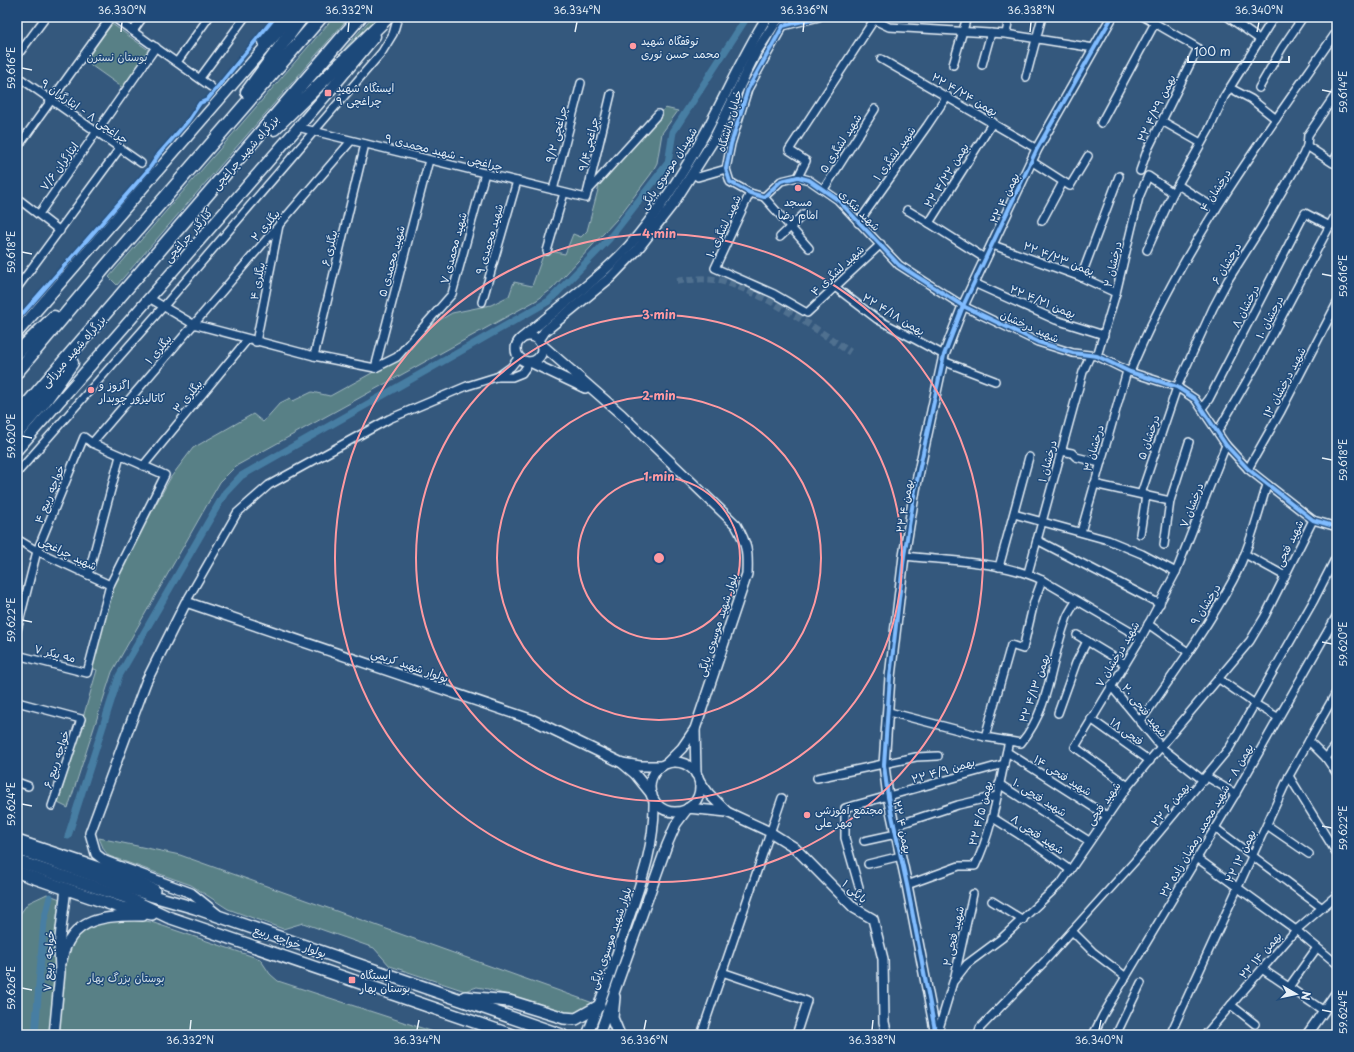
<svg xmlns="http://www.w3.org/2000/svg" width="1354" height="1052" font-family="'Playpen Sans','Playpen Sans Arabic',sans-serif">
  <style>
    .green { fill: #598086; stroke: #a0b8bf }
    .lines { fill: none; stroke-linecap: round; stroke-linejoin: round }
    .canal { stroke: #477ea3; stroke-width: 7 }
    .minor-tunnel { stroke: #4f6f8f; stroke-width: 7; stroke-dasharray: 7 3.5; stroke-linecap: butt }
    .minor-casing { stroke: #e8f1f8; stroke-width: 10 }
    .tertiary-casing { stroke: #e8f1f8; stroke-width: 12 }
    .secondary-casing { stroke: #e8f1f8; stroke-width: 13 }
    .primary-casing { stroke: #e8f1f8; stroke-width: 14 }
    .trunk-casing { stroke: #e8f1f8; stroke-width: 15 }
    .minor { stroke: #1f4a7a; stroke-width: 7 }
    .tertiary { stroke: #1f4a7a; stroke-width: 9 }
    .secondary { stroke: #1f4a7a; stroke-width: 10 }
    .primary { stroke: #1f4a7a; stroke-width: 11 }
    .trunk { stroke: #1f4a7a; stroke-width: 12 }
    .cycleway-casing { stroke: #1f4a7a; stroke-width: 6 }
    .cycleway { stroke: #80bcff; stroke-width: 4 }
    .ticks { fill: none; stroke: #e8f1f8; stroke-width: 1.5 }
    .ring { fill: none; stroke: #ff9aa2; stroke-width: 2 }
    .poi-dot { fill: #ff9aa2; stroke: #1f4a7a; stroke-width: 1.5 }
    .labels { text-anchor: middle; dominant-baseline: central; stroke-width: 3; stroke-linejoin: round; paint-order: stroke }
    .poi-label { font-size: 11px; fill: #e8f1f8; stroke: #1f4a7a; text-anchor: start }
    .park-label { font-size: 11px; fill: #d3e0e7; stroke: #1f4a7a }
    .street-label { font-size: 11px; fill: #e8f1f8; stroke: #1f4a7a }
    .centre { fill: #ff9aa2; stroke: #1f4a7a; stroke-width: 2 }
    .ring-label { font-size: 12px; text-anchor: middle; font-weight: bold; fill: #ff9aa2; stroke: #1f4a7a; stroke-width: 3; stroke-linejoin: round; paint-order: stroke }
    .neatline { fill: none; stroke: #e8f1f8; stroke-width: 1.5 }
    .ticks-label { font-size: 10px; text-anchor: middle; fill: #e8f1f8 }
  </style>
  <rect width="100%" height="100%" fill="#34587d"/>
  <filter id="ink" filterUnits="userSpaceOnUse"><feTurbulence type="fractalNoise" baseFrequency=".025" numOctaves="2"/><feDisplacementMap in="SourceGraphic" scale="8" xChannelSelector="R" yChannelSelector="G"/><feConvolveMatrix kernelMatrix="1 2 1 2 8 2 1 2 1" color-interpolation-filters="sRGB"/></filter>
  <g filter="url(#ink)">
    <g class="green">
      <polygon points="334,17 349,17 117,285 109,277"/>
      <polygon points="372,17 380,17 353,44 336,59"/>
      <polygon points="112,24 150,51 123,88 85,61"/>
      <polygon points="665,108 678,111 662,133 657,163 651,174 617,219 552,289 537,300 236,466 220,482 112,672 68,808 58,803 97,670 91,668 111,586 171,477 193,448 253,414 263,422 280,403 290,398 293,401 312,392 330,396 401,357 433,324 452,313 491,305 509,296 514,282 532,286 545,250 565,254 573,234 581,237 587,231 599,186"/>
      <path d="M 99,838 L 180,855 L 593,1003 C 584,1010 577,1016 566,1014 L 488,989 L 477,987 L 465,991 L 390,966 L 374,948 L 303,923 L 283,929 L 228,909 L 191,885 L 109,856 L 104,850 Z"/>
      <polygon points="47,894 60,899 65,904 50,1035 17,1035 17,968 20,914 28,903"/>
      <path d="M 129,918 L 151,922 L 260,959 L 270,974 L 278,981 L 443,1035 L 59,1035 C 62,1006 60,940 89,925 C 97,921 119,920 129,918 Z"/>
      <polygon points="477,1031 488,1035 446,1035 476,1031"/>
    </g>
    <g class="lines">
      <g class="canal">
        <polyline points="68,836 119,676 225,493 241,476 549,301 609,239 668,163 673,132 747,17"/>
        <polyline points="35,1035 44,921 50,897"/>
      </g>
      <path class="minor-tunnel" d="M 677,281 C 692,279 710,277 725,282 C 771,296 811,326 850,352"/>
      <defs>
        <g id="minor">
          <polyline points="113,17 211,87"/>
          <polyline points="819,17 783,26 748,89 731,144 726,169 730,182 750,193 764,197 781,181 798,177 809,180 838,200 899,265 963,306 1038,342 1073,353 1097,356 1130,372 1177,387 1195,399 1226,445 1248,469 1313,520 1337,527"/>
          <polyline points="868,17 889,27 1006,34 1094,48"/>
          <polyline points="1228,17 1259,39"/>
          <polyline points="133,31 143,17"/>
          <polyline points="1006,34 1009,17"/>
          <polyline points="17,56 46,17"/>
          <polyline points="881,59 1037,149"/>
          <polyline points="177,62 209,17"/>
          <polyline points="953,65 967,17"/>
          <polyline points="982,65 991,33"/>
          <polyline points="17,76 141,163"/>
          <polyline points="1026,77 1042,17"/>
          <polyline points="200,78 245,17"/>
          <polyline points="1230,88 1251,99 1276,119"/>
          <polyline points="1259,88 1282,48 1303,17"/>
          <polyline points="1162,121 1201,143"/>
          <polyline points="1101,123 1155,23"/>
          <polyline points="297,127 586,198 611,94"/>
          <polyline points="1307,146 1333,163 1337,155"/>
          <polyline points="17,148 111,17"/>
          <polyline points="1031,161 1070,186 1088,156"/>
          <polyline points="1140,171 1147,151 1198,48 1144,17"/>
          <polyline points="692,173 698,177 726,169"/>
          <polyline points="798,177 806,161 789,150 874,20"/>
          <polyline points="1178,185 1216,209"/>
          <polyline points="824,189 875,109"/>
          <polyline points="553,190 581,83"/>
          <polyline points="588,191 658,114"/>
          <polyline points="750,193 715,268 774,294 807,313 881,244"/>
          <polyline points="764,197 809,248"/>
          <polyline points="17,198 60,231"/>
          <polyline points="907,210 929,223"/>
          <polyline points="39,214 156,47"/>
          <polyline points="1042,221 1063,182"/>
          <polyline points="858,223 927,126 947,96"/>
          <polyline points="780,237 804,214"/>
          <polyline points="993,245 1081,277 1116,293"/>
          <polyline points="1147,250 1173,193 1210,128 1224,97 1274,17"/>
          <polyline points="547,251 564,193"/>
          <polyline points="986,259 929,223 993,122"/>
          <polyline points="1081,277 1119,176"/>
          <polyline points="974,283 1056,320 1104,335"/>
          <polyline points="835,287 877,319 944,355"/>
          <polyline points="17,288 120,148"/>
          <polyline points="149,298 193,324 314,356 375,368"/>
          <polyline points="482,302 517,181"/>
          <polyline points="256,342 279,225"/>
          <polyline points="314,356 365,144"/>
          <polyline points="1097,356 1116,293 1139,197 1148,176 1173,193"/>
          <polyline points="943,361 995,381"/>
          <polyline points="375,368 397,357 452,294 485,173"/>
          <polyline points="375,368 429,160"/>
          <path d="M 1130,372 C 1181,248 1261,141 1337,31"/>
          <polyline points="497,377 511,367 519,357"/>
          <polyline points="1202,408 1209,399 1305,213 1330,226"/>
          <polyline points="1218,431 1256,365 1337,212"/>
          <polyline points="92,443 351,141"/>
          <polyline points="1061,451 1072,453 1076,457 1100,463"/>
          <polyline points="143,466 247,340"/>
          <polyline points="1248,469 1281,411 1337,303"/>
          <polyline points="17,473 164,306 382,52 393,34 398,17"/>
          <polyline points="1094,484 1170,501"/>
          <polyline points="1141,494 1177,387 1213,308 1228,280 1262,226 1303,155 1307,146 1308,135 1337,92"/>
          <polyline points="1014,514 1108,540 1142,554 1176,572"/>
          <polyline points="1081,532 1127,371"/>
          <polyline points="1140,534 1146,495"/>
          <polyline points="17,539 37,551 110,585"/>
          <polyline points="1037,540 1160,604"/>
          <polyline points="1164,545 1170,501 1189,442"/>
          <polyline points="1245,554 1285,576"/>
          <path d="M 904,556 C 948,561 1002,561 1042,580 L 1141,638"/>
          <polyline points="999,567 1029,457"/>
          <polyline points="1028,573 1083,372 1090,356"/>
          <polyline points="88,575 120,456"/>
          <polyline points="186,602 237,513 269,485 389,419 467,386 496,377 512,377 522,373 530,362"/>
          <polyline points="1148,624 1188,652"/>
          <polyline points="17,630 37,551 84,437 92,443 165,475 110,585 87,673 17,655"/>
          <polyline points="1077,635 1125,664"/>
          <polyline points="1219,679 1255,704 1279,718"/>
          <polyline points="1111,686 1162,748 1204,781"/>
          <polyline points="17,702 81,719 52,806"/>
          <path d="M 889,712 L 985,737 L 1021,743 C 1051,707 1050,662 1066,620 C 1068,613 1073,607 1076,601"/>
          <polyline points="1058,713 1076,663 1087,641"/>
          <polyline points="1091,719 1150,761"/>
          <path d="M 1140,722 C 1172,676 1206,630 1233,580 C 1249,550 1257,517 1267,485"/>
          <polyline points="985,737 1011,645 1023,649 1034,602 1042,580"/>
          <polyline points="1309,741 1326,758 1337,774"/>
          <polyline points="1007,752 1107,816"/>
          <polyline points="1326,758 1337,744"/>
          <polyline points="1289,776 1337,854"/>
          <polyline points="1207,777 1236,794"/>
          <polyline points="817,778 916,757 938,756"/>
          <polyline points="17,782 28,786"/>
          <polyline points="999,784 1089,841"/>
          <polyline points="1128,786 1075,747 1141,638 1176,572 1226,445"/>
          <polyline points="993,818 1031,842 1070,870"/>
          <polyline points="1267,825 1309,854"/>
          <polyline points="894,826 958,805 997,796"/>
          <polyline points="1215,828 1321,907"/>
          <polyline points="864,841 896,834"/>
          <polyline points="1197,858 1296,930 1337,964"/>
          <polyline points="868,864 901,856"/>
          <path d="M 907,885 L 959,866 L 975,866 C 994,827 999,783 1009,741"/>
          <polyline points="859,887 845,838 845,808 1004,764"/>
          <polyline points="992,901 1023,920"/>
          <polyline points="1072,931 1093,952 1126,977"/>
          <polyline points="1262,969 1324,1011"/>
          <polyline points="722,972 807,1001 796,1035"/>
          <polyline points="954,980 973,894"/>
          <polyline points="1289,987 1316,949"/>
          <polyline points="1231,1005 1255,1024"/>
          <polyline points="701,1035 782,798"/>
          <polyline points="937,1035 953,982 967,964 1002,938 1062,882 1128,786 1250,641 1265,616 1313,520"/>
          <polyline points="978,1035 980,1028 1044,962 1135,861 1230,747 1314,600 1337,555"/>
          <polyline points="1093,1035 1103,1015 1233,798 1337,615"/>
          <polyline points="1116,1035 1141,983"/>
          <polyline points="1170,1035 1289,776 1337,691"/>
          <polyline points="1205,1035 1296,930 1337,895"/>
        </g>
        <g id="tertiary">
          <circle cx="529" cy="349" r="13"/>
          <path d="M 521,339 C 557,308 597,281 629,246 C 658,213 683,173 704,135 C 726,95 743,55 767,17"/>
          <polyline points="539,340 545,331 611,277 637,250 673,204 713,141 756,52 779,17"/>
          <path d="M 541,344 L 622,415 L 736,525 C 747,544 748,552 747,574 L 695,729 L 682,748 L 667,763"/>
          <polyline points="530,362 585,388"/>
          <polyline points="695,729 696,774"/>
          <circle cx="675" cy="787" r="25"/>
          <polyline points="622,763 640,766 662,766"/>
          <polyline points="699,780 709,794 727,812"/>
          <polyline points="217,914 191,893 105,861 96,854 90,833 146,682 186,602 533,720 622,763 635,774 652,795"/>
          <path d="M 62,960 C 70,917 107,915 143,916"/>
          <polyline points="54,1035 60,972 59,946 66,888"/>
          <path d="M 587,1035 C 602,998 615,961 627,923 C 642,880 655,846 654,800"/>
          <polyline points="599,1035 667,845 676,824 688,808 727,812 770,832 794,847 854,908 873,919 883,959 884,1022 887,1035"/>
          <polyline points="936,1035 907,885 888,797 884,765 890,677 904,556 915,490 944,355 963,306 1037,149 1112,17"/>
          <polyline points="1307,1035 1337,992"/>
        </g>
        <g id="secondary">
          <polyline points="264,42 271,28 281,17"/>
          <polyline points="17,333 291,17"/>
          <polyline points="17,450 328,93 375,36"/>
        </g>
        <g id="primary">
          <polyline points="17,841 128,878 154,890"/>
          <polyline points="17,849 153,896 195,908 562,1035"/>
          <polyline points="17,861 128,898 168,917 512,1035"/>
          <polyline points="17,872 122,908 152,914"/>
          <polyline points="465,997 509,1001 564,1018 576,1019 599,1006"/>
          <polyline points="614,997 612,1018 619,1035"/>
        </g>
        <g id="trunk">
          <polyline points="247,92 302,17"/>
          <polyline points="274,129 388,17"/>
          <polyline points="17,353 54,317"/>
          <polyline points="17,372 106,266 321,17"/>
          <polyline points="17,416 360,17"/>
          <polyline points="17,433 44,402 72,363"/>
        </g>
      </defs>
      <use href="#minor" class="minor-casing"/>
      <use href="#tertiary" class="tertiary-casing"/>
      <use href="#secondary" class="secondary-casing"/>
      <use href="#primary" class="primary-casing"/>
      <use href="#trunk" class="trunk-casing"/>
      <use href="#minor" class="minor"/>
      <use href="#tertiary" class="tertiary"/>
      <use href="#secondary" class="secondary"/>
      <use href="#primary" class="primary"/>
      <use href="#trunk" class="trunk"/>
      <defs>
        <g id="cycleway">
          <polyline points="819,17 783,26 748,89 731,144 726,169 730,182 750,193 764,197 781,181 798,177 809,180 838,200 899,265 963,306 1038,342 1073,353 1097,356 1130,372 1177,387 1195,399 1226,445 1248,469 1313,520 1337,527"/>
          <polyline points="17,320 149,169 159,154 188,121 200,103 207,100 275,17"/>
          <polyline points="936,1035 907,885 888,797 884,765 890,677 904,556 915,490 944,355 963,306 1037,149 1112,17"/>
        </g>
      </defs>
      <use href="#cycleway" class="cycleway-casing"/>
      <use href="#cycleway" class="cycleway"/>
    </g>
  </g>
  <path class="ticks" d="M 121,32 L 122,22M 348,32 L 349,22M 575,32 L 577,22M 803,32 L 804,22M 1030,32 L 1031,22M 1257,32 L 1259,22M 22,68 L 32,70M 1322,90 L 1332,92M 22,252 L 32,254M 1322,274 L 1332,276M 22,436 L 32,438M 1322,458 L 1332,460M 22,620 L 32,622M 1322,642 L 1332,644M 22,804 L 32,806M 1322,826 L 1332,828M 22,988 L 32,990M 1322,1010 L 1332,1012M 190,1030 L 191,1020M 417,1030 L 419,1020M 644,1030 L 646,1020M 872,1030 L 873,1020M 1099,1030 L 1101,1020"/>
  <g class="ring">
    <circle cx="659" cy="558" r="81"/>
    <circle cx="659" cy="558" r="162"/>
    <circle cx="659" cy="558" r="243"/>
    <circle cx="659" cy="558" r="324"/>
  </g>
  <g class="poi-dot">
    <circle cx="633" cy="46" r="4"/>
    <rect x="324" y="89" width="8" height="8" rx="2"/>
    <circle cx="798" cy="188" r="4"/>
    <circle cx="91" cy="390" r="4"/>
    <circle cx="807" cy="815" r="4"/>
    <rect x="348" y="976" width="8" height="8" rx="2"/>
  </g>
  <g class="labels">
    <g class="poi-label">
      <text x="641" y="40">توقفگاه شهید<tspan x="641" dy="13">محمد حسن نوری</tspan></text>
      <text x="336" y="87">ایستگاه شهید<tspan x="336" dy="13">چراغچی ۹</tspan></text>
      <text x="798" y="201" text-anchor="middle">مسجد<tspan x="798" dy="13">امام رضا</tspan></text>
      <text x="99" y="384">اگزوز و<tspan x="99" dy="13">کاتالیزور چوبدار</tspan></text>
      <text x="815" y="809">مجتمع آموزشی<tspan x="815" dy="13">مهر علی</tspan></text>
      <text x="360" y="974">ایستگاه<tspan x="360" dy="13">بوستان بهار</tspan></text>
    </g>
    <g class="park-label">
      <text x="117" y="56">بوستان نسترن</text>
      <text x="126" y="977">بوستان بزرگ بهار</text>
    </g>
    <g class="street-label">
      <text transform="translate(965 94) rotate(30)">۲۲ بهمن ۴/۲۴</text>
      <text transform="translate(1156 108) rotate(-64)">۲۲ بهمن ۴/۲۹</text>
      <text transform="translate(85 111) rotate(35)">چراغچی ۸ - ایثارگران ۹</text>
      <text transform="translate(729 121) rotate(-74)">خیابان دانشگاه</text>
      <text transform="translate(556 134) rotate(-76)">۹/۲ چراغچی</text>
      <text transform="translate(840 143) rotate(-57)">شهید لشگری ۵</text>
      <text transform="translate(588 144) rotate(-77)">۹/۴چراغچی</text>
      <text transform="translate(245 152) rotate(-49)">بزرگراه شهید چراغچی</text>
      <text transform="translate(444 152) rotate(14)">۹ چراغچی - شهید محمدی</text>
      <text transform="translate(894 153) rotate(-54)">شهید لشگری ۱</text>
      <text transform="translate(59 166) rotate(-54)">ایثارگران ۷/۶</text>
      <text transform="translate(668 168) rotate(-57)">شهیدان موسوی بایگی</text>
      <text transform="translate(946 175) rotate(-58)">۲۲ بهمن ۴/۲۲</text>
      <text transform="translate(1215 190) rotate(-58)">درخشان ۴</text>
      <text transform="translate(1004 198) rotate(-65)">۲۲ بهمن ۴</text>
      <text transform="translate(860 210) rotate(45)">شهید شکری</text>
      <text transform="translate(265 225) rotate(-49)">بیگلری ۲</text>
      <text transform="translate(723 226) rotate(-65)">شهید لشگری ۱۰</text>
      <text transform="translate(188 235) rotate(-49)">کنارگذر چراغچی</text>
      <text transform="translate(489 239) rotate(-74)">شهید محمدی ۹</text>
      <text transform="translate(329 248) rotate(-77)">بیگلری ۶</text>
      <text transform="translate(453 248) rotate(-75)">شهید محمدی ۷</text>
      <text transform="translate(1059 258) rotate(21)">۲۲ بهمن ۴/۲۳</text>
      <text transform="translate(391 261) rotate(-75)">شهید محمدی ۵</text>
      <text transform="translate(1226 263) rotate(-59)">درخشان ۶</text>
      <text transform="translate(1112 264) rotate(-77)">درخشان ۲</text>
      <text transform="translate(837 270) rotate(-43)">شهید لشگری ۴</text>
      <text transform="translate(257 281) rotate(-79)">بیگلری ۴</text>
      <text transform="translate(1043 301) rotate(22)">۲۲ بهمن ۴/۲۱</text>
      <text transform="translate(1245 306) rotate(-63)">درخشان ۸</text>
      <text transform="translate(894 314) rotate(31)">۲۲ بهمن ۴/۱۸</text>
      <text transform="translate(1269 317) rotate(-63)">درحشان ۱۰</text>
      <text transform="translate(1030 326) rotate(24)">شهید درخشان</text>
      <text transform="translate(158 349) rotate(-50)">بیگلری ۱</text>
      <text transform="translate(73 351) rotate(-49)">بزرگراه شهید میرزائی</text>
      <text transform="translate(1284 382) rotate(-62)">شهید درخشان ۱۲</text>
      <text transform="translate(187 396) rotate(-50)">بیگلری ۳</text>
      <text transform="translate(1148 437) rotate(-71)">درخشان ۵</text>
      <text transform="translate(1093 448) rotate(-74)">درخشان ۳</text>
      <text transform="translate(1047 461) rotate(-75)">درخشان ۱</text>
      <text transform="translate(49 494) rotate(-68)">خواجه ربیع ۴</text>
      <text transform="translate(1191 505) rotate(-69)">درخشان ۷</text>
      <text transform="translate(904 506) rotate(-80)">۲۲ بهمن ۴</text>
      <text transform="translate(1289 543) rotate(-64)">شهید فتحی</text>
      <text transform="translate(68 553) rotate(26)">شهید چراغچی</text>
      <text transform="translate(1205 604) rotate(-58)">درخشان ۹</text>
      <text transform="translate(717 625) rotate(-72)">بلوار شهید موسوی بایگی</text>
      <text transform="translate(55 653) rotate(14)">مه پیکر ۷</text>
      <text transform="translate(1117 654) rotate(-59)">شهید درخشان ۷</text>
      <text transform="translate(410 665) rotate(19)">بولوار شهيد كريمي</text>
      <text transform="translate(1034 688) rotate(-71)">۲۲ بهمن ۴/۱۳</text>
      <text transform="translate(1145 710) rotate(51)">شهید فتحی ۲۰</text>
      <text transform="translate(1127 731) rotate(36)">فتحی ۱۸</text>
      <text transform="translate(56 759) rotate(-72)">خواجه ربیع ۶</text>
      <text transform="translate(943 770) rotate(-16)">۲۲ بهمن ۴/۹</text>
      <text transform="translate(1063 775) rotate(32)">شهید فتحی ۱۴</text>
      <text transform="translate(1040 797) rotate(32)">شهید فتحی ۱۰</text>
      <text transform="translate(1103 803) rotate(-54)">شهید فتحی</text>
      <text transform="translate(1170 804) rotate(-50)">۲۲ بهمن ۶</text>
      <text transform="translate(980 813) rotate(-76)">۲۲ بهمن ۴/۵</text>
      <text transform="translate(1206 820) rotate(-60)">۲۲ بهمن ۸ - شهید محمد رمضان زاده</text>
      <text transform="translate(903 827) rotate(78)">۲۲ بهمن ۴</text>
      <text transform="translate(1038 834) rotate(34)">شهید فتحی ۸</text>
      <text transform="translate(1240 856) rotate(-65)">۲۲ بهمن ۱۲</text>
      <text transform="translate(855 891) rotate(41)">بایگی ۱</text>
      <text transform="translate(953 936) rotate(-77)">شهید فتحی ۲</text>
      <text transform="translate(610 938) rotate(-71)">بلوار شهید موسوی بایگی</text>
      <text transform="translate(290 941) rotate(19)">بولوار خواجه ربیع</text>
      <text transform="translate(1260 955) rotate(-49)">۲۲ بهمن ۱۴</text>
      <text transform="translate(48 961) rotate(-87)">خواجه ربیع ۷</text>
    </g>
  </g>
  <circle cx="659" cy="558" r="6" class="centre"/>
  <g class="ring-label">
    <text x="659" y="238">4 min</text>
    <text x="659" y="319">3 min</text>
    <text x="659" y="400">2 min</text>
    <text x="659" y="481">1 min</text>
  </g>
  <rect width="1354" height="1052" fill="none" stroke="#1f4a7a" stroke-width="44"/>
  <g transform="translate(1296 994) rotate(99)" stroke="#1f4a7a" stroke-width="3" paint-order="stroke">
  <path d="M0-3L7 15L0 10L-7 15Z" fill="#e8f1f8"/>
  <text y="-6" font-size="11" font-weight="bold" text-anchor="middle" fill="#e8f1f8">N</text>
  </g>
  <path d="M1188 56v6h101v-6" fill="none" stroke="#e8f1f8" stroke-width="2"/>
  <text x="1194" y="56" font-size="12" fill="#e8f1f8" stroke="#1f4a7a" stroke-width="3" paint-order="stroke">100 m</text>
  <rect x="22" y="22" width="1310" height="1008" class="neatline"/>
  <g class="ticks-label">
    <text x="122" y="14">36.330°N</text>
    <text x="349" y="14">36.332°N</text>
    <text x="577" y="14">36.334°N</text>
    <text x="804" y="14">36.336°N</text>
    <text x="1031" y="14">36.338°N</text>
    <text x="1259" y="14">36.340°N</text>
    <text transform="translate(11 68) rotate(-90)" y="4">59.616°E</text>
    <text transform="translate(1343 92) rotate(-90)" y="4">59.614°E</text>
    <text transform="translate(11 252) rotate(-90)" y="4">59.618°E</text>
    <text transform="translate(1343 276) rotate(-90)" y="4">59.616°E</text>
    <text transform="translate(11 436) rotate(-90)" y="4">59.620°E</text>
    <text transform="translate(1343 460) rotate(-90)" y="4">59.618°E</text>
    <text transform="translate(11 620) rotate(-90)" y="4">59.622°E</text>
    <text transform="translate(1343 644) rotate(-90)" y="4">59.620°E</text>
    <text transform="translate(11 804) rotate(-90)" y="4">59.624°E</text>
    <text transform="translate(1343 828) rotate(-90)" y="4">59.622°E</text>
    <text transform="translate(11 988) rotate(-90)" y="4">59.626°E</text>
    <text transform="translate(1343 1012) rotate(-90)" y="4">59.624°E</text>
    <text x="190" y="1044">36.332°N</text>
    <text x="417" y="1044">36.334°N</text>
    <text x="644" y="1044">36.336°N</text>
    <text x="872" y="1044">36.338°N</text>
    <text x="1099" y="1044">36.340°N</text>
  </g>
</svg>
